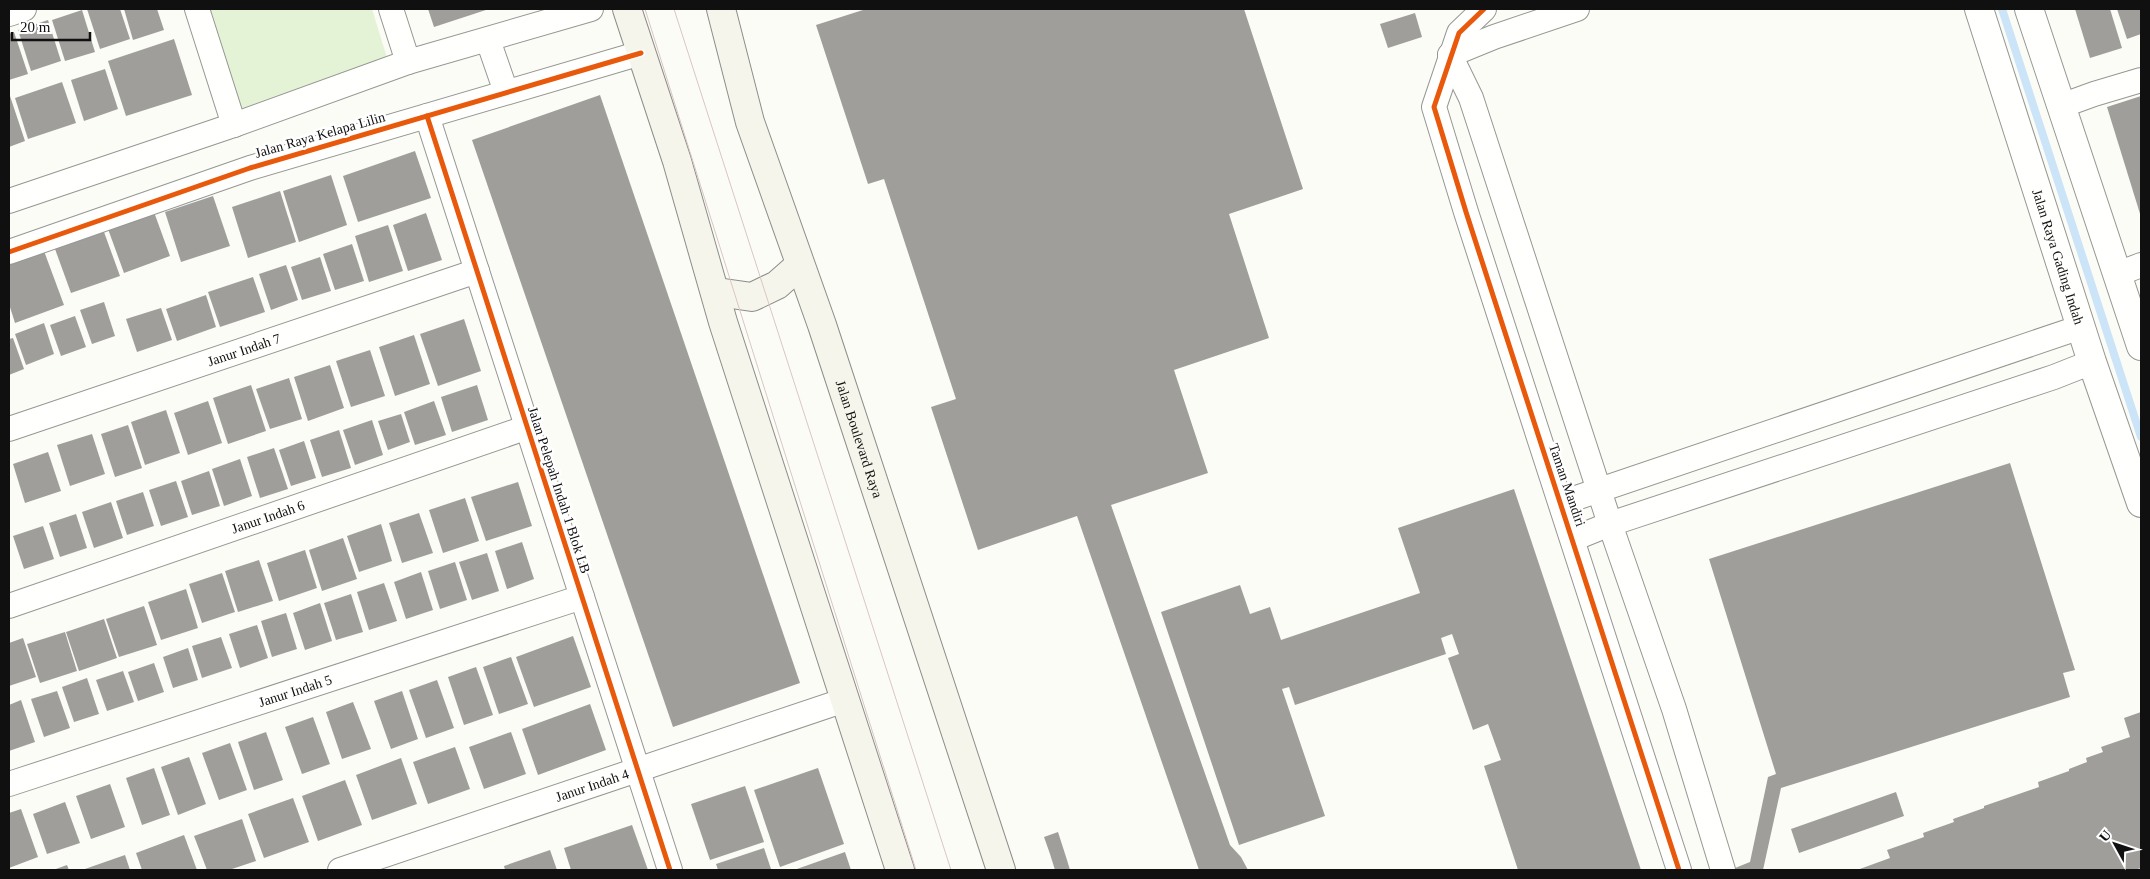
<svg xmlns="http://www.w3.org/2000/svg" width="2150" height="879" font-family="'Times New Roman',serif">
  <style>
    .green { fill: #e4f3d6 }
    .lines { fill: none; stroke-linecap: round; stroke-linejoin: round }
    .stream { stroke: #cce4f7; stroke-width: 8 }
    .building { fill: #a09e9b }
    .minor-casing { stroke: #969694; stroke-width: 26 }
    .tertiary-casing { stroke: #969694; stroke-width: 30 }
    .secondary-casing { stroke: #8d8d8a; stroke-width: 30 }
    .minor { stroke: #fffffe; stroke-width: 24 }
    .tertiary { stroke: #fffffe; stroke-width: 28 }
    .secondary { stroke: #f6f5eb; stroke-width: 28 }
    .tram { stroke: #d9c6c5; stroke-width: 1 }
    .cycleway-casing { stroke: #fff; stroke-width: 8 }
    .cycleway { stroke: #e8590c; stroke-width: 5 }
    .labels { text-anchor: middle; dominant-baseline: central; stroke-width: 5; stroke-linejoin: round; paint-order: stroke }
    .street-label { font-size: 14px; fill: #101010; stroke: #fff }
  </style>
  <rect width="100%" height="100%" fill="#fcfcf6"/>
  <polygon class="green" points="200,9 372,9 389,64 233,119"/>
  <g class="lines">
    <polyline class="stream" points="2002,9 2141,437"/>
  </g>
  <g class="building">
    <polygon points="87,9 120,9 130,39 100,49"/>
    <polygon points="124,9 157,9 164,30 133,40"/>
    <polygon points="428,9 489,9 434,27"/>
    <polygon points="866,9 1244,9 1303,189 1229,214 1269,338 1174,370 1208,473 1111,505 1230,845 1241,857 1248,870 1199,870 1077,516 978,550 931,407 956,399 884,179 868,184 816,25"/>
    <polygon points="2075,9 2110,9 2122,48 2090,58"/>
    <polygon points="2117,9 2141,9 2141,34 2127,39"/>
    <polygon points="82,10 95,52 65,61 52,20"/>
    <polygon points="1415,13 1422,37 1388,48 1380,24"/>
    <polygon points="48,20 61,61 31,71 18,30"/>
    <polygon points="14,32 28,74 9,80 9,34"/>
    <polygon points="174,39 192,95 126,116 108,61"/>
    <polygon points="105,69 118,109 84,121 71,80"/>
    <polygon points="62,82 76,123 28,139 15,98"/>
    <polygon points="600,95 800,683 673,727 472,140"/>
    <polygon points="9,96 10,96 25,141 9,147"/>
    <polygon points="2141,96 2141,217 2107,107"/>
    <polygon points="415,151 431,198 358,222 343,176"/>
    <polygon points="331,175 347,225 299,242 283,191"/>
    <polygon points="280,191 296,242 248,258 232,207"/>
    <polygon points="213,196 230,246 181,262 165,212"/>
    <polygon points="154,212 170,256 124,273 108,229"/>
    <polygon points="426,213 442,260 408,271 393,225"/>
    <polygon points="388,225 403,271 369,282 355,236"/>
    <polygon points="104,232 120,276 71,293 55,249"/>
    <polygon points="352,244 364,281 335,290 323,254"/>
    <polygon points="44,251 64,305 15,323 9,304 9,264"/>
    <polygon points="320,257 331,291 302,300 291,267"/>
    <polygon points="286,265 298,300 271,310 259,274"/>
    <polygon points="253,277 265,312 220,327 208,292"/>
    <polygon points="206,295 216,327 177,341 166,309"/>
    <polygon points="104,302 115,336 92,344 80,310"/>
    <polygon points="161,308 172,340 137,352 126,319"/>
    <polygon points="75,316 86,347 61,356 50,325"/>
    <polygon points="464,319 481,371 438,386 420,334"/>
    <polygon points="44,323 54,354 26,365 15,334"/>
    <polygon points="414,335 430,384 395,396 379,347"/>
    <polygon points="13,338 24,369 9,375 9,339"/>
    <polygon points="370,350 385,396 351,407 336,361"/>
    <polygon points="330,365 344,408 308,421 294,377"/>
    <polygon points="289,378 302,419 270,429 256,389"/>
    <polygon points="251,385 266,431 228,444 213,398"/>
    <polygon points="477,385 488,420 452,432 441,397"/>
    <polygon points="208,401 222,443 188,455 174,413"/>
    <polygon points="434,401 446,435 415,445 404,412"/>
    <polygon points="166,410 180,453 145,465 131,422"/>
    <polygon points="401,414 410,442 388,450 378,421"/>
    <polygon points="372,420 383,455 355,465 343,430"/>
    <polygon points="128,425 142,468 115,477 101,434"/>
    <polygon points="339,430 351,468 322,477 310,440"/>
    <polygon points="92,434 105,474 70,486 57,445"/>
    <polygon points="304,441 316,478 291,486 279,450"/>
    <polygon points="274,448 288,489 260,498 247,457"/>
    <polygon points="48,452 61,491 25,503 13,464"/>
    <polygon points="240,459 252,496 224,506 212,469"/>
    <polygon points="2010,463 2075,670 2063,673 2070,697 1781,788 1763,870 1730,870 1750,862 1768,777 1776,774 1709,559"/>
    <polygon points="209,471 220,506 192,515 181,481"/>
    <polygon points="176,481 188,517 161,526 149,490"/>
    <polygon points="518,482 532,526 486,541 471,497"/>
    <polygon points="1514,489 1641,870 1518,870 1484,766 1501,760 1488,724 1473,730 1448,658 1459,654 1452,634 1441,638 1446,654 1295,705 1289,687 1282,689 1325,816 1239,845 1161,612 1240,585 1250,614 1270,607 1281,640 1420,593 1398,528"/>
    <polygon points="143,492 154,526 127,535 116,501"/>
    <polygon points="465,498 479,541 443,553 429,510"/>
    <polygon points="111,502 123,538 94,548 82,512"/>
    <polygon points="419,513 433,553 402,563 389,523"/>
    <polygon points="76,514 87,548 60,557 49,523"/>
    <polygon points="381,524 392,561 359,572 347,536"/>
    <polygon points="43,526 54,559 24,569 13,536"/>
    <polygon points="343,538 357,579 322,591 309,550"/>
    <polygon points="522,542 534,579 507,589 495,551"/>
    <polygon points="305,550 317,588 279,601 267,563"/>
    <polygon points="487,553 499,591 472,600 459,562"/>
    <polygon points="259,560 273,601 238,612 225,571"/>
    <polygon points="455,562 467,600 440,609 428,571"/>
    <polygon points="421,572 433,610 406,619 394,582"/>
    <polygon points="222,573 235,612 202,623 189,584"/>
    <polygon points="384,583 397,621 369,630 357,592"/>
    <polygon points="186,589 198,628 161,640 148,602"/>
    <polygon points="351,594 363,632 336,640 324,603"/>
    <polygon points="320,603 332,641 305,650 293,613"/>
    <polygon points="144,606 157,645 119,657 106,619"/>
    <polygon points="286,613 297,649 272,657 261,621"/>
    <polygon points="104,619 117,658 79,671 66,632"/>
    <polygon points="257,625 268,658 240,668 229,634"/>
    <polygon points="65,632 77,671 40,683 27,644"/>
    <polygon points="573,636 591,687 534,707 516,657"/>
    <polygon points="221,637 232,668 202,678 192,646"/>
    <polygon points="23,638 36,677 9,686 9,643"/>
    <polygon points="188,648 198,680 173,688 163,657"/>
    <polygon points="511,657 528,704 499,714 483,667"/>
    <polygon points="154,663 164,692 138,701 128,672"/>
    <polygon points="476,667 493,715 464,725 448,677"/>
    <polygon points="123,671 134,702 107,711 96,680"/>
    <polygon points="87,678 99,714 74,722 62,687"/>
    <polygon points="437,680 454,728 426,738 409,690"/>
    <polygon points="57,691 70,728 44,737 31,699"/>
    <polygon points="402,691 418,739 391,749 374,701"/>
    <polygon points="21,700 35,742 9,751 9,705"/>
    <polygon points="353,702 371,749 342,759 326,712"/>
    <polygon points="590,704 606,750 538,775 522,729"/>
    <polygon points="2141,712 2141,868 2134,870 1857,870 1890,858 1887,850 1924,837 1923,833 1954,822 1953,819 1984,808 1984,806 2039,787 2038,782 2069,771 2069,769 2087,762 2086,758 2103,752 2101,747 2130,737 2124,718"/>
    <polygon points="313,717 330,764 302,774 285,727"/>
    <polygon points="266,732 283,780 254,790 238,742"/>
    <polygon points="511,732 526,774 484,789 469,747"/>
    <polygon points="230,743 247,790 219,800 202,753"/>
    <polygon points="455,747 470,789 428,804 413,762"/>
    <polygon points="189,757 206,804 178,815 161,767"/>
    <polygon points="401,758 417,804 372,820 356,775"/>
    <polygon points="154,768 170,815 142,825 126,778"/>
    <polygon points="818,768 844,844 780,867 754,790"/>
    <polygon points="345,780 362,825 318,841 302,796"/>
    <polygon points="110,784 125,827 91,839 76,796"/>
    <polygon points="745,786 764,842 710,860 691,804"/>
    <polygon points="1896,792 1904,816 1799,853 1791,829"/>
    <polygon points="293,798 309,842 264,858 248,814"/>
    <polygon points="65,802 80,843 47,854 33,814"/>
    <polygon points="21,809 38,857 9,868 9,813"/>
    <polygon points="242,819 256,861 229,870 207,870 194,836"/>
    <polygon points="632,825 648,870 571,870 564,848"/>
    <polygon points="1058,832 1067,860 1070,870 1055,870 1050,854 1044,837"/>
    <polygon points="184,835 197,870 142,870 136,853"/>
    <polygon points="764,848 771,869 766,870 718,870 716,864"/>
    <polygon points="550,850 557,870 505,870 504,866"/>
    <polygon points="845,852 851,870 794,870"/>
    <polygon points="125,855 130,870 82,870"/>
    <polygon points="67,865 69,870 53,870"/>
  </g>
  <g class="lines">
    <defs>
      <g id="minor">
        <polyline points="197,9 234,125"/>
        <polyline points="391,9 408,62"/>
        <polyline points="1484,9 1459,33 1434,107 1466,212 1679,870"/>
        <polyline points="9,14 24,9"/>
        <polyline points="488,40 506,92"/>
        <polyline points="1450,55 1471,98 1610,524 1674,709 1723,870"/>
        <polyline points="1450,55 1494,37 1577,9"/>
        <polyline points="2061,106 2094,94 2141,80"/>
        <polyline points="427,116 670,870"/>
        <polyline points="9,201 234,125 408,62 591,9"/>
        <polyline points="9,252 250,168 641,53"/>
        <polyline points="2118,274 2141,265"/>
        <path id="s1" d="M 9,429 L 477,271"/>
        <polyline points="1561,503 2081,327"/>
        <polyline points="1573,539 1610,524 2054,377 2092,362"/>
        <path id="s2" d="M 9,606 L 528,427"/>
        <path id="s3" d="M 9,784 L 582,597"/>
        <path id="s4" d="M 340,870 L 845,700"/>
      </g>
      <g id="tertiary">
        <path id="s5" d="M 1979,9 L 2092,362 L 2141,503"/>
        <polyline points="2029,9 2141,346"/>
      </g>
      <g id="secondary">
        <polyline points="627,9 677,161 723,322 900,870"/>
        <path id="s6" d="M 721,9 L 750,122 L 822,325 L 1001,870"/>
        <polyline points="724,293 752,297 777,285 794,270"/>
      </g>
    </defs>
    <use href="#minor" class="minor-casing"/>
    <use href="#tertiary" class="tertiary-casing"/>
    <use href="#secondary" class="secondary-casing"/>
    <use href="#minor" class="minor"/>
    <use href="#tertiary" class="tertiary"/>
    <use href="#secondary" class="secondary"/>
    <g class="tram">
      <polyline points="645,9 916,870"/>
      <polyline points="674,9 951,870"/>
    </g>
    <defs>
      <g id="cycleway">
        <polyline points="1484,9 1459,33 1434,107 1466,212 1679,870"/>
        <polyline points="427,116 670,870"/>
        <polyline points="9,252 250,168 641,53"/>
      </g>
    </defs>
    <use href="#cycleway" class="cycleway-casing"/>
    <use href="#cycleway" class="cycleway"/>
  </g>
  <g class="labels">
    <g class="street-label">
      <text transform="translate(320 135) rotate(-16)">Jalan Raya Kelapa Lilin</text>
      <text stroke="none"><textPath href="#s5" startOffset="260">Jalan Raya Gading Indah</textPath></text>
      <text stroke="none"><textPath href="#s1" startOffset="248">Janur Indah 7</textPath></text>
      <text stroke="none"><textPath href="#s6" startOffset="452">Jalan Boulevard Raya</textPath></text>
      <text transform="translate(1567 485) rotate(71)">Taman Mandiri</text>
      <text transform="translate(559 490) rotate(72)">Jalan Pelepah Indah 1 Blok LB</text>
      <text stroke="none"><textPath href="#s2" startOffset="274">Janur Indah 6</textPath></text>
      <text stroke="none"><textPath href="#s3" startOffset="301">Janur Indah 5</textPath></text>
      <text stroke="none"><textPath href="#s4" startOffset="266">Janur Indah 4</textPath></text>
    </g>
  </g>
  <rect width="2150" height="879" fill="none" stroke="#101010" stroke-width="20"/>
  <g transform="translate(2115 844) rotate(310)" stroke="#ffffff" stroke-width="4" paint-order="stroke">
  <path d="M0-4L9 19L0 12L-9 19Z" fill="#101010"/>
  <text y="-8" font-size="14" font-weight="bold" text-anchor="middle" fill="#101010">U</text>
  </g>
  <path d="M12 32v8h78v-8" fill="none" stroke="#101010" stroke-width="2.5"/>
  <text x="20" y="32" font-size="15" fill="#101010" stroke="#ffffff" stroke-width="4" paint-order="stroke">20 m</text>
</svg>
